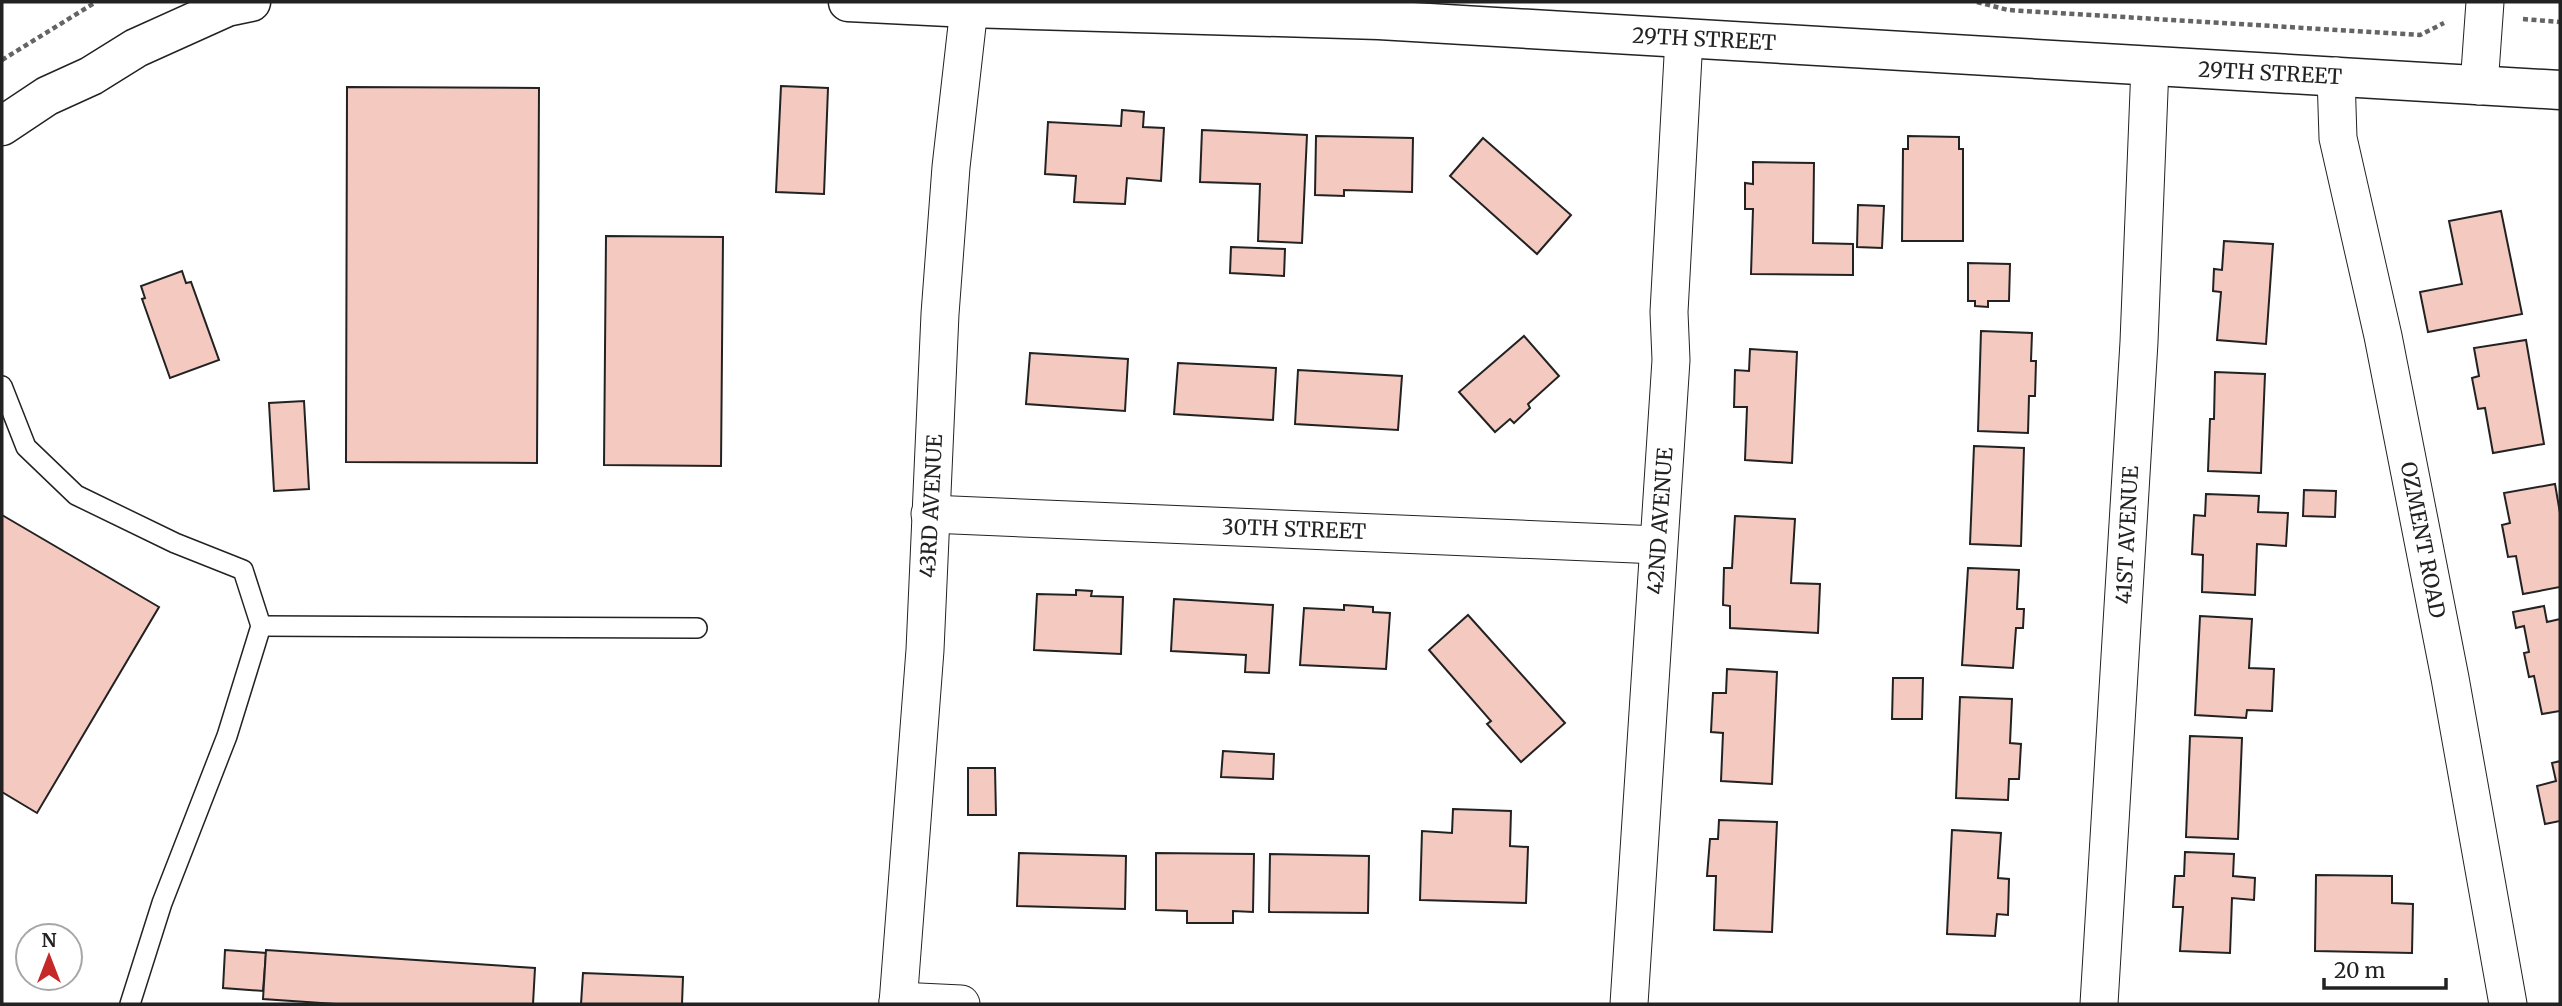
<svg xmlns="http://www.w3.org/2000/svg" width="2562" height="1006" font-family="Merriweather,serif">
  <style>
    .building { fill: #f3c9c0; stroke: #222; stroke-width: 2 }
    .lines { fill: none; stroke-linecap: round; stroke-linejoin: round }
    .service-casing { stroke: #222; stroke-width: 22 }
    .minor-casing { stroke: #222; stroke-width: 39 }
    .tertiary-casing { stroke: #222; stroke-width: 41 }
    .path { stroke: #646464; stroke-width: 4.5; stroke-dasharray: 5 3.5; stroke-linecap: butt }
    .service { stroke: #fff; stroke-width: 19 }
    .minor { stroke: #fff; stroke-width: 37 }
    .tertiary { stroke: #fff; stroke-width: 38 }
    .labels { text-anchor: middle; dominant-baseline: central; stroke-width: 5; stroke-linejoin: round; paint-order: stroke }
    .street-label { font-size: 21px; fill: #222; stroke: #fff }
  </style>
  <rect width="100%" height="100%" fill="#fff"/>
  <g class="building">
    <polygon points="781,86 828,88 824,194 776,192"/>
    <polygon points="347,87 539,88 537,463 346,462"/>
    <polygon points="1122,110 1144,112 1143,127 1164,128 1161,181 1127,178 1125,204 1074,202 1076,176 1045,174 1048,122 1121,126"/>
    <polygon points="1202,130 1307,135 1302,243 1258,241 1260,184 1200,182"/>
    <polygon points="1316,136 1413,138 1412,192 1344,190 1344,196 1315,195"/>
    <polygon points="1908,136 1959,137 1959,149 1963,149 1963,241 1902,241 1903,149 1908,149"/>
    <polygon points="1483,138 1571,215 1537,254 1450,176"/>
    <polygon points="1753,162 1814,163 1813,243 1853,244 1853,275 1751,274 1753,209 1745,209 1745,183 1753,184"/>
    <polygon points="1858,205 1884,206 1882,248 1857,247"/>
    <polygon points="2501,211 2522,314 2428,332 2420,292 2462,284 2449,221"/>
    <polygon points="606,236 723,237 721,466 604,465"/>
    <polygon points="2224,241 2273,244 2266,344 2217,340 2221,292 2213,291 2214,269 2222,270"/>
    <polygon points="1231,247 1285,249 1284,276 1230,273"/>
    <polygon points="1968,263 2010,264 2009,301 1988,301 1988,307 1975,306 1975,301 1968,301"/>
    <polygon points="182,271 186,283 191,282 219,360 170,378 142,299 145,298 141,286"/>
    <polygon points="1981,331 2032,333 2031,361 2036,361 2035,396 2029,396 2028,433 1978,431"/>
    <polygon points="1524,336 1559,376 1528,404 1530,408 1514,423 1510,419 1495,432 1459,392"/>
    <polygon points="2526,340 2544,444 2493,453 2485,408 2478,409 2472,378 2479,376 2474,348"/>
    <polygon points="1750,349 1797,352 1792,463 1745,460 1747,407 1734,407 1735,370 1749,371"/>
    <polygon points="1030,353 1128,359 1125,411 1026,404"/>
    <polygon points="1178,363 1276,368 1273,420 1174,414"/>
    <polygon points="1298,370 1402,376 1398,430 1295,424"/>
    <polygon points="2215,372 2265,374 2261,473 2208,471 2210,419 2214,419"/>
    <polygon points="304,401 309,489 274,491 269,403"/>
    <polygon points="1974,446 2024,448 2021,546 1970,544"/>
    <polygon points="2555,484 2560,513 2560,587 2523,594 2516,556 2508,557 2502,525 2510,523 2504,493"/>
    <polygon points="2304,490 2336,491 2335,517 2303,516"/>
    <polygon points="2206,494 2259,496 2258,512 2288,513 2286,546 2257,544 2255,595 2202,592 2203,555 2192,554 2194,515 2205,516"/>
    <polygon points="2,515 159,607 37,813 2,792"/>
    <polygon points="1735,516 1795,519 1791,583 1820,584 1818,633 1730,628 1730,606 1723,605 1724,568 1732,568"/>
    <polygon points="1968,568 2019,570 2017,609 2024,609 2023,628 2016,628 2013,668 1962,665"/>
    <polygon points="1076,590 1092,591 1091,596 1123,597 1121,654 1034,650 1037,594 1076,595"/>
    <polygon points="1174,599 1273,605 1269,673 1245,672 1246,655 1171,651"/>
    <polygon points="1344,605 1373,607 1373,612 1390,613 1386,669 1300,665 1304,608 1344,610"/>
    <polygon points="2544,606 2547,622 2560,619 2560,711 2542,714 2534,676 2529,677 2524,653 2529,652 2524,626 2516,628 2513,612"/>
    <polygon points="1468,615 1565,723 1521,762 1487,724 1491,721 1429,650"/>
    <polygon points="2200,616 2252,619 2249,668 2274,669 2272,711 2247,710 2246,718 2195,715"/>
    <polygon points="1727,669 1777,672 1772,784 1721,781 1723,733 1711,732 1713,693 1726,693"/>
    <polygon points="1893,678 1923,678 1922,719 1892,719"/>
    <polygon points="1960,697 2012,699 2010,743 2021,744 2019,779 2009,779 2008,800 1956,798"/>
    <polygon points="2190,736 2242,738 2238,839 2186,837"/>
    <polygon points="1223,751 1274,754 1273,779 1221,777"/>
    <polygon points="2560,761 2560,821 2545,824 2537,786 2556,781 2552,763"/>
    <polygon points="968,768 995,768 996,815 968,815"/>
    <polygon points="1453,809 1511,811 1510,846 1528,847 1526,903 1420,900 1422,831 1452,833"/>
    <polygon points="1719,820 1777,822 1772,932 1714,930 1716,876 1707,876 1710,839 1718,839"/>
    <polygon points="1952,830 2001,833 1998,878 2009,879 2008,915 1997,914 1995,936 1947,934"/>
    <polygon points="2185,852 2234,854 2233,876 2255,878 2254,900 2232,898 2230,953 2180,951 2183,907 2173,907 2175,876 2184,876"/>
    <polygon points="1019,853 1126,856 1125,909 1017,906"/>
    <polygon points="1156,853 1254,854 1253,912 1233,911 1233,923 1187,923 1187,911 1156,910"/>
    <polygon points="1270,854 1369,856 1368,913 1269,912"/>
    <polygon points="2316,875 2392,876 2392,903 2413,904 2412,953 2315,951"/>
    <polygon points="225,950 266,953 263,991 223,988"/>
    <polygon points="266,950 535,968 533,1004 336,1004 263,999"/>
    <polygon points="583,973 683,977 682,1004 581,1004"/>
  </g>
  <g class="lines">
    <defs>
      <g id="service">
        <polyline points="2,386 26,447 76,495 175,543 243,570 261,626 227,736 162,903 130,1004"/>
        <polyline points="261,626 697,628"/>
      </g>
      <g id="minor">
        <polyline points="2336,76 2338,138 2383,336 2450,678 2508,1004"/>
        <polyline points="2479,86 2485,2"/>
        <polyline points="930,514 1658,545"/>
        <polyline points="898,1001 961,1004"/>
        <polyline points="898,1004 925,650 940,314 951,167 969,8"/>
        <polyline points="1629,1004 1671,360 1669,312 1684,38"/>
        <polyline points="2099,1004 2139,342 2150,66"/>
      </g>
      <g id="tertiary">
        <polyline points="848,2 969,8 1379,20 2560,90"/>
        <polyline points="2,126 47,96 91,76 136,48 227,7 251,2"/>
      </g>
    </defs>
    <use href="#service" class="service-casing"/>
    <use href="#minor" class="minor-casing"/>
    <use href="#tertiary" class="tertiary-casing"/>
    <g class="path">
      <polyline points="1977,2 2008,10 2420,35 2444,23"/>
      <polyline points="2523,19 2560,22"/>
      <polyline points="2,60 96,2"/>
    </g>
    <use href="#service" class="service"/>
    <use href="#minor" class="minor"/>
    <use href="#tertiary" class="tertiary"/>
  </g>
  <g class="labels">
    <g class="street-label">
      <text transform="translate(1704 39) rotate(3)">29TH STREET</text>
      <text transform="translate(2270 73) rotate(3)">29TH STREET</text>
      <text transform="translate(931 506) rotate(-87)">43RD AVENUE</text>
      <text transform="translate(1660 521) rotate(-86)">42ND AVENUE</text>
      <text transform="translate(1294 529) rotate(2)">30TH STREET</text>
      <text transform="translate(2127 535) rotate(-87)">41ST AVENUE</text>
      <text transform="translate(2423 540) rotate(79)">OZMENT ROAD</text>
    </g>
  </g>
  <rect width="2562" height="1006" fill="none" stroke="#222222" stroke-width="7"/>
  <g transform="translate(49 957)"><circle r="33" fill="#ffffff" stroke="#a7a7a7" stroke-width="2"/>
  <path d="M0-5L12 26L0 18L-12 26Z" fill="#c62828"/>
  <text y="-10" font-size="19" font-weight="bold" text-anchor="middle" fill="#222222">N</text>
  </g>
  <path d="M2324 978v10h122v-10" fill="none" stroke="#222222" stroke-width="3.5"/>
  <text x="2334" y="978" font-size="21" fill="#222222" stroke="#ffffff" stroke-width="5" paint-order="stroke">20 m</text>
</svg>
